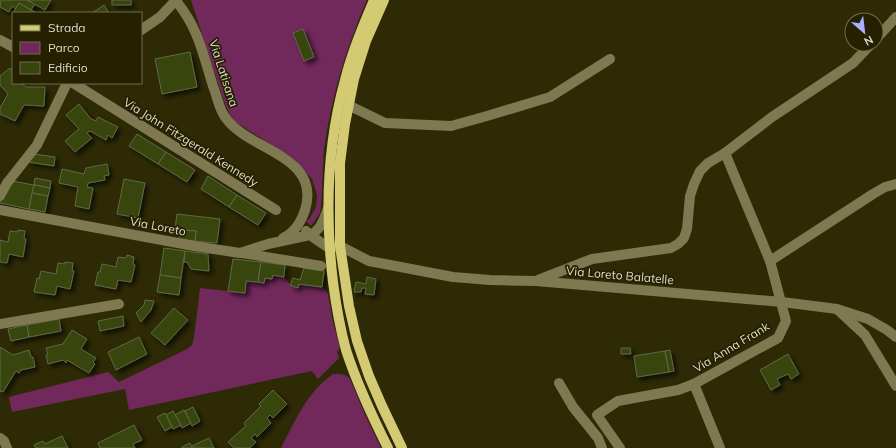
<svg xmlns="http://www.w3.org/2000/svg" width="896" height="448" font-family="Mulish,sans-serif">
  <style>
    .green { fill: #71285a }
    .building { fill: #37440e; stroke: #5f6a48; filter: url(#shadow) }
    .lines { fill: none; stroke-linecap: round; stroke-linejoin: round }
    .minor { stroke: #7e7951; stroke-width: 10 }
    .major { stroke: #d5ca74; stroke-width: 10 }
    .labels { text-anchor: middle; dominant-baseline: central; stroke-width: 3.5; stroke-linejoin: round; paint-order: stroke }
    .street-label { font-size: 12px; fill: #dfddc9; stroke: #242000 }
  </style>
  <defs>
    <filter id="shadow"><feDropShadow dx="3.5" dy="3.5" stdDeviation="2" flood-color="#0009"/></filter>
  </defs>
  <rect width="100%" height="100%" fill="#2e2a06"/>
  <g class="green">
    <path d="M 191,0 L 367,0 C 346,48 331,98 324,150 C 322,168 323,187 321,206 L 320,213 L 311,226 L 306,221 L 310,218 L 316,207 L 317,195 L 312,179 L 294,159 L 234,121 L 230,115 L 224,101 Z"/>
    <polygon points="273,275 284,277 290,285 298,288 299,284 322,287 328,294 332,318 340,348 337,352 339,358 318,379 312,371 129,410 125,389 12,412 9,397 108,372 119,382 187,349 192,345 194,338 200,288 245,293 246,281 264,283 265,278 272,279"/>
    <path d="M 333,374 C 340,374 345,373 350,379 L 366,417 L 381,448 L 281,448 C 295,421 307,392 333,374 Z"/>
  </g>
  <g class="building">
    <polygon points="1,0 27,0 35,4 31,10 19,3 16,9 12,6 9,12 0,7"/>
    <polygon points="27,0 51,0 45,10"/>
    <rect x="112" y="0" width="19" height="5"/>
    <polygon points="19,3 31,10 37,13 13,13"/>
    <polygon points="104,5 109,13 92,13"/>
    <polygon points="303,29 314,57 304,61 293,33"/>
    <polygon points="190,52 197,87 162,94 155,59"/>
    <polygon points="10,68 13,72 13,83 21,83 26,87 45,87 44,106 24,105 15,121 0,114 0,108 8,94 0,85 0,76"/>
    <polygon points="79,104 91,119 96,121 98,117 118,127 112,138 108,135 106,140 90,131 87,133 92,138 75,152 65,141 79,129 66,115"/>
    <polygon points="137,134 166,152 158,164 129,146"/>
    <polygon points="166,152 195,170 187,182 158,164"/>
    <polygon points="34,154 55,157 54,166 28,162"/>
    <polygon points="107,164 109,175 104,176 105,180 88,183 87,187 93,188 89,209 75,206 78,187 59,183 62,169 84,174 86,168"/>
    <polygon points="208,176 237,195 229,207 201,189"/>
    <polygon points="35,178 51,181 50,188 34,185"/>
    <polygon points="124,179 145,183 138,218 117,214"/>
    <polygon points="12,181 34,185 29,209 0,203"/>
    <polygon points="34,185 50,188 48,196 32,193"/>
    <polygon points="32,193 48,196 45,212 29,209"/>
    <polygon points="237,195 266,213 258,225 229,207"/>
    <polygon points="177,214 220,219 217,243 195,241 196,231 175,229"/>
    <polygon points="18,230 25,231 24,238 26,239 23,257 9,254 7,263 0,262 0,240 8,242 10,231 17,232"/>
    <polygon points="180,230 196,231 195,241 179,239"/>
    <polygon points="164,248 185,251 181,278 160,275"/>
    <polygon points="185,251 208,254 209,271 191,269 187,262 184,262"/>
    <polygon points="127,255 134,257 133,264 135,265 131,282 118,280 116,289 95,285 98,272 100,272 102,264 116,267 118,257 126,258"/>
    <polygon points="233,259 261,262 258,282 246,281 245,293 228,291"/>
    <polygon points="65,262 73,263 72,271 74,271 70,289 57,286 55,295 34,292 37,278 39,279 41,271 56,274 58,263 65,264"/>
    <polygon points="261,262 285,265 284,277 273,275 272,279 265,278 264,283 258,282"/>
    <polygon points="304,268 324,271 322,287 299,284 298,288 290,285 293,278 300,280"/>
    <polygon points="160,275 181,278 179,295 157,292"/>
    <polygon points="367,277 376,279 374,295 365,294 366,288 362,288 361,292 354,292 356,282 366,284"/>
    <polygon points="145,300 154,301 151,310 141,322 136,313 144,305"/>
    <polygon points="174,308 188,320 165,345 151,333"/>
    <polygon points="123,316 124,326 100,331 98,321"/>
    <polygon points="59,319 61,331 29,337 27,325"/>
    <polygon points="27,325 29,337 11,341 8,329"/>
    <polygon points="72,330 87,339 81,349 96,358 93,362 95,364 89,373 67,360 66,363 63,360 48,364 46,355 48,355 46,348 63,344"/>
    <polygon points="139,337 147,354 116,370 108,352"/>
    <polygon points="0,347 13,355 29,350 31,357 33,357 35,367 21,370 19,373 16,371 3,392 0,391"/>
    <polygon points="621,348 630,348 631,354 621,354"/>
    <polygon points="670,350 674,371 669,372 665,351"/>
    <polygon points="665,351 669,372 637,377 634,356"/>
    <polygon points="788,354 799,374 791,379 788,374 777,379 780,385 771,390 760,370"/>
    <polygon points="273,390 287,404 273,418 270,415 267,418 271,423 257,437 255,434 251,438 256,442 250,448 234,448 228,442 246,426 244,423 261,406 259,404"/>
    <polygon points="193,407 200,421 192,426 185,411"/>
    <polygon points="184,410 191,423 182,428 175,415"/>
    <polygon points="173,411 181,425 173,429 166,415"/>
    <polygon points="165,413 172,427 165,431 157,417"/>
    <polygon points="134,425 142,440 133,444 135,448 100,448 98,443"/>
    <polygon points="62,436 68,448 36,448 34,445 43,441 45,444"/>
    <polygon points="209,438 214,448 192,448 192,446"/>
    <polygon points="190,443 192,448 182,448 182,447"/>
  </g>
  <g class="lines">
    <g class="minor">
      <path d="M 176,1 C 198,27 203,54 213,86 C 217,96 219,109 225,117 C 248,151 322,155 305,210 C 301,222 294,233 283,238"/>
      <polyline points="141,30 160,17 176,0"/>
      <polyline points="876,39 896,17"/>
      <polyline points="0,40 13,47"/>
      <polyline points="73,83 276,210"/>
      <polyline points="348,105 385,123 451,126 487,116 550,97 610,59"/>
      <polyline points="0,196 7,183 37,145 67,83"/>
      <polyline points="0,210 194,246 240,253 268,244 310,235 329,248 340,246 369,261 453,277 490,280 536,281 782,302 837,309 868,319 887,330 896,337"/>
      <path d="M 306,231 L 310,235 C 321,230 324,219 328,208"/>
      <polyline points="242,253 321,266"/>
      <polyline points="770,261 873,194 885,187 896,184"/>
      <polyline points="538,280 592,259 671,248 678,244 684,238 687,229 690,196 694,184 700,171 708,163 725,153 772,117 853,63 871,44"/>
      <polyline points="838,310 865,335 896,386"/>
      <polyline points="0,324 119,304"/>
      <polyline points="559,383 573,407 598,438 602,448"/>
      <polyline points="694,384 720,448"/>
      <polyline points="0,438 4,441 7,448"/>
      <polyline points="620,448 597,415 618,401 678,390 694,384 778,338 786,321 770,261 725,153"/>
    </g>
    <g class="major">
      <path d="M 374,0 C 363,26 352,52 345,80 C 327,145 325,215 333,282 C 336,305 340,328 346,350 C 357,384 372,416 388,448"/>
      <polyline points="384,0 366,41 354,79 345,124 340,163 340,246 349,306 357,341 369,376 382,406 402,448"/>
    </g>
  </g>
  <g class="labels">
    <g class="street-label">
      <text transform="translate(224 73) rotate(72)">Via Latisana</text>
      <text transform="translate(191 142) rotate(32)">Via John Fitzgerald Kennedy</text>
      <text transform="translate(158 226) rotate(11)">Via Loreto</text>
      <text transform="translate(620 275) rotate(5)">Via Loreto Balatelle</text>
      <text transform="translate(731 347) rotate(-31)">Via Anna Frank</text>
    </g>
  </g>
  <rect x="12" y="12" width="130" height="72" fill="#242000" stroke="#6f6c50"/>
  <rect x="20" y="25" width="20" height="6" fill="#d5ca74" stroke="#6f6c50"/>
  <text x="48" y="32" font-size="12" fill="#dfddc9">Strada</text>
  <rect x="20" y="42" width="20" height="12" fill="#71285a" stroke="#6f6c50"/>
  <text x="48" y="52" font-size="12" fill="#dfddc9">Parco</text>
  <rect x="20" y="62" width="20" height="12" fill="#37440e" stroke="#6f6c50"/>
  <text x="48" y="72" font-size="12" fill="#dfddc9">Edificio</text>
  <g transform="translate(864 32) rotate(152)"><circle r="19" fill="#242000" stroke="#6f6c50"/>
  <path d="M0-3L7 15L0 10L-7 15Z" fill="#acaffb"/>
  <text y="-6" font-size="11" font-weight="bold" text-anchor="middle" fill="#dfddc9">N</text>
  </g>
</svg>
